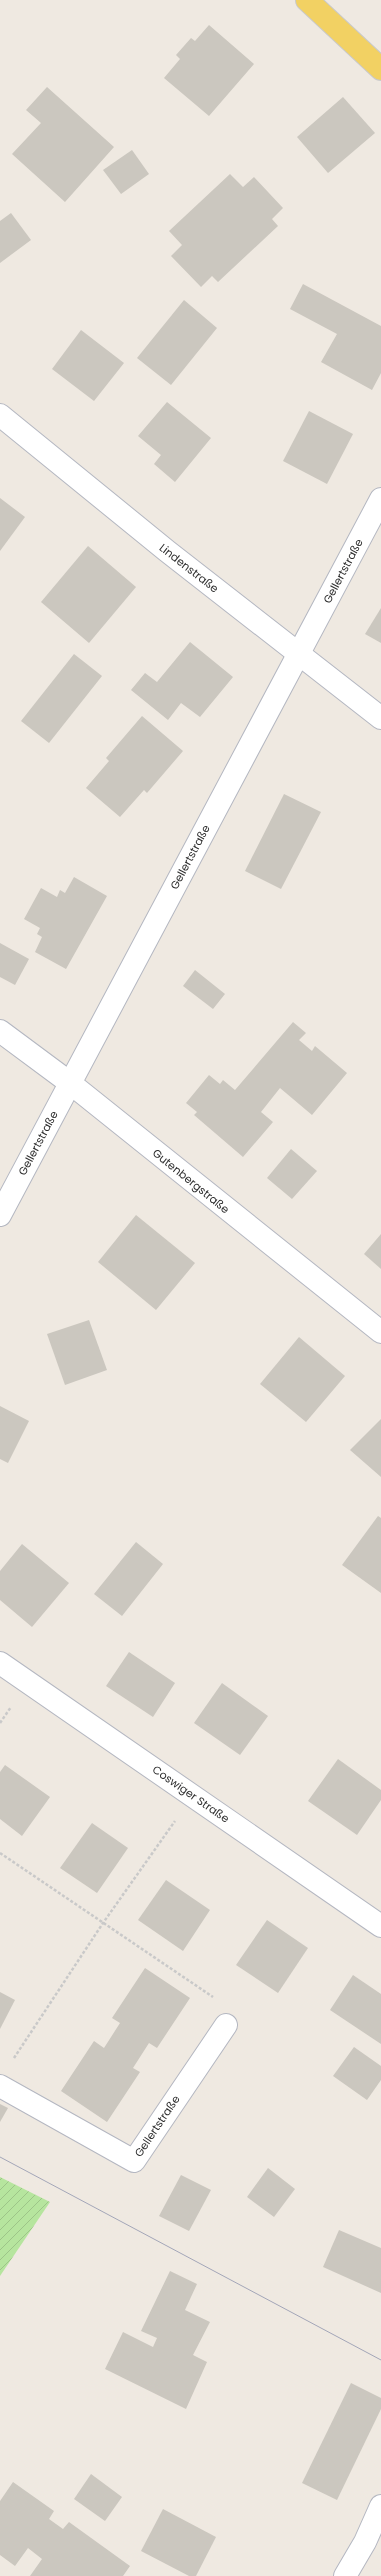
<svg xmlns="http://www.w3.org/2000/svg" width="381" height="2576" font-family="Poppins,sans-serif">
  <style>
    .garden { fill: url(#garden-furrows) }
    .building { fill: #cbc7bf }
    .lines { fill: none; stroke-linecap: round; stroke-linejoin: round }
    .minor-casing { stroke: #b4b7c1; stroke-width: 24 }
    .major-casing { stroke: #c9c9c9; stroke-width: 24 }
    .path { stroke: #c9c9c9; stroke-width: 2.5; stroke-dasharray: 3 2; stroke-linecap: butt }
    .minor { stroke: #fff; stroke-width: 22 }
    .major { stroke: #f2d163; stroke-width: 22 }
    .tram { stroke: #a3a6b8; stroke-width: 1 }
    .labels { text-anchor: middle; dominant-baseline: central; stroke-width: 3; stroke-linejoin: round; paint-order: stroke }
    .street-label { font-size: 11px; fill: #2e2e2e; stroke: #fff }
  </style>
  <defs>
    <pattern id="garden-furrows" width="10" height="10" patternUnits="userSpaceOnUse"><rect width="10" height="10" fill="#b6e59e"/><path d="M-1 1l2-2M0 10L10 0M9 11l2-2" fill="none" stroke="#9dc588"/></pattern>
  </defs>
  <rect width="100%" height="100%" fill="#efe9e1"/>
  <polygon class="garden" points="0,2177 50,2202 0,2276"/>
  <g class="building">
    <polygon points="209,25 254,64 209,116 164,78 180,59 176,55 191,38 195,41"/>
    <polygon points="47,87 114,147 65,202 12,154 41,123 26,110"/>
    <polygon points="343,97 375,133 328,173 297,137"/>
    <polygon points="132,150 149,174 121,194 103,170"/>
    <polygon points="230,174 243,187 254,177 283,208 272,219 278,226 218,282 212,276 201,287 171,256 182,245 169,231"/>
    <polygon points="11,213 31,240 0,263 0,221"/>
    <polygon points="303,284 381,326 381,373 372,390 321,362 337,334 290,309"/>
    <polygon points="184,300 217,328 171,385 137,358"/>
    <polygon points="81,330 124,363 94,401 52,369"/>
    <polygon points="167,402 211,438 175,482 154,464 161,455 138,436"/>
    <polygon points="309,411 353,434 327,484 283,461"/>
    <polygon points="0,498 25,517 0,551"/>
    <polygon points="88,546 136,587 89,643 41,602"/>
    <polygon points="381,608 381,643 365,634"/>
    <polygon points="190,642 233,677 200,717 181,703 168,720 131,690 145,673 157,682"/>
    <polygon points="74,654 102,676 49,743 21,721"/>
    <polygon points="142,716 183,751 147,793 144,790 120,817 86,788 109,761 106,758"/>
    <polygon points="284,794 321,812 281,889 245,871"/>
    <polygon points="74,877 107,896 66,969 35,952 42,937 37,934 40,928 24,919 41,888 57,897 60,890 65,893"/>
    <polygon points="0,943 29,959 15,985 0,977"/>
    <polygon points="195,970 225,994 213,1009 183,986"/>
    <polygon points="293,1022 306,1033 299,1040 312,1051 315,1046 347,1073 312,1115 280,1088 261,1112 273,1122 243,1157 194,1115 197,1112 186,1103 209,1075 220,1084 223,1080 235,1090"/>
    <polygon points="291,1149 317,1171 292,1199 267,1178"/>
    <polygon points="136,1215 195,1263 156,1310 98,1262"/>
    <polygon points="381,1234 381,1269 364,1254"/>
    <polygon points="89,1320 107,1370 65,1385 47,1334"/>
    <polygon points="299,1337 345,1376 306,1422 260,1384"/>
    <polygon points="0,1406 29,1421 8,1463 0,1459"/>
    <polygon points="381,1419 381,1477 350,1450"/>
    <polygon points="378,1516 381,1518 381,1593 342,1565"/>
    <polygon points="136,1542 163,1564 122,1616 94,1594"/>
    <polygon points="22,1544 69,1583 32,1627 0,1600 0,1571"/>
    <polygon points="129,1652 175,1683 153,1717 106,1686"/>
    <polygon points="222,1683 268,1716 240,1755 194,1723"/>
    <polygon points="338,1759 381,1790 381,1800 357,1835 308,1801"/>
    <polygon points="5,1765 50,1797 22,1836 0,1819 0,1772"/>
    <polygon points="92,1823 128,1848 97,1893 60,1868"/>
    <polygon points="166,1880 210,1910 183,1951 138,1920"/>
    <polygon points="267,1920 308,1948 278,1993 236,1965"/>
    <polygon points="145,1968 190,1998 157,2048 149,2043 133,2068 140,2072 107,2122 61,2091 94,2041 104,2048 120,2023 112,2018"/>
    <polygon points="353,1975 381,1994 381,2044 330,2010"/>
    <polygon points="0,1992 15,2000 0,2029"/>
    <polygon points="354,2047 381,2066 381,2080 367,2100 333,2076"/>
    <polygon points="0,2104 8,2108 0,2122"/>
    <polygon points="268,2168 295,2189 274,2217 247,2197"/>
    <polygon points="181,2175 211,2190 189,2231 159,2216"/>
    <polygon points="339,2230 381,2248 381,2293 323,2267"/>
    <polygon points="170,2271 197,2284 185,2310 210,2322 193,2355 207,2362 186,2409 105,2369 123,2332 153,2347 157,2338 141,2331"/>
    <polygon points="351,2383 381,2398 381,2409 337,2500 302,2483"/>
    <polygon points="91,2474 122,2497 105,2521 74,2499"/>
    <polygon points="13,2482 54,2511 49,2519 63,2529 69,2522 130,2566 123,2576 30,2576 42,2559 28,2548 15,2566 0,2555 0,2501"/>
    <polygon points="163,2509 216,2537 196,2576 189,2576 141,2551"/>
  </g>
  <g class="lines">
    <defs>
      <g id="minor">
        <polyline points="0,415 167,551 381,718"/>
        <polyline points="0,1031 70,1083 381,1332"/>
        <polyline points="0,1215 381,499"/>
        <polyline points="0,1663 381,1926"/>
        <polyline points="0,2086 134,2161 226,2025"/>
        <polyline points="345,2576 365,2542 381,2506"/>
      </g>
      <polyline id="major" points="307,0 381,69"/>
    </defs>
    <use href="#minor" class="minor-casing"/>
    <use href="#major" class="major-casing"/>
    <g class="path">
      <polyline points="0,1723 11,1707"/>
      <polyline points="0,1853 213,1997"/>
      <polyline points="14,2058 103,1923 175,1821"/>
    </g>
    <use href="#minor" class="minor"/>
    <use href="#major" class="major"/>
    <polyline class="tram" points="0,2157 381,2360"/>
  </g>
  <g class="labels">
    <g class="street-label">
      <text transform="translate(189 568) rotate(38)">Lindenstraße</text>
      <text transform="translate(343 571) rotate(-62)">Gellertstraße</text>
      <text transform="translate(190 857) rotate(-62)">Gellertstraße</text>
      <text transform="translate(38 1143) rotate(-62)">Gellertstraße</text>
      <text transform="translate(191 1181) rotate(39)">Gutenbergstraße</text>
      <text transform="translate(191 1794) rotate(35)">Coswiger Straße</text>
      <text transform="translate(157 2126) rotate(-56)">Gellertstraße</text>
    </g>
  </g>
</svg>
